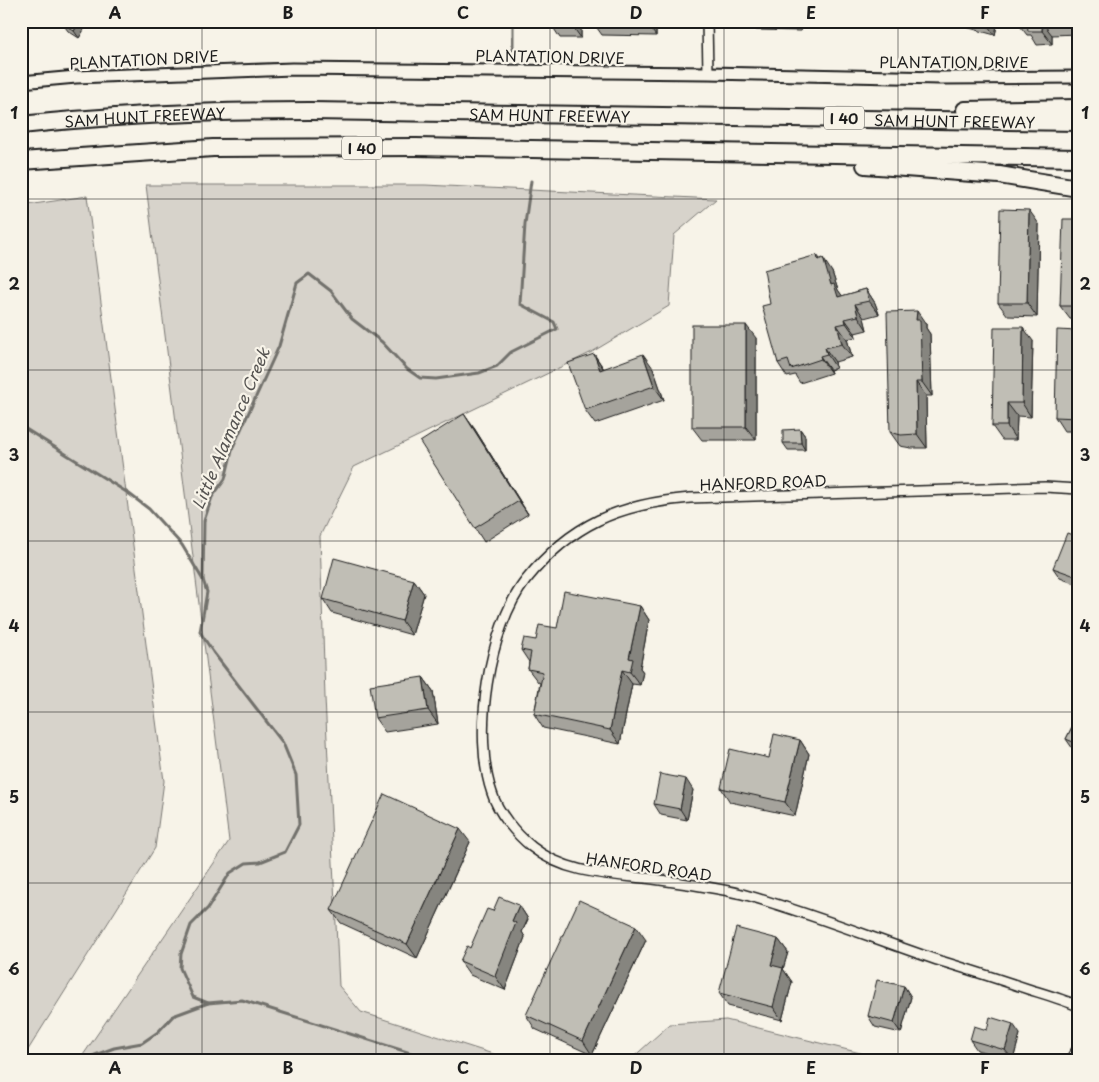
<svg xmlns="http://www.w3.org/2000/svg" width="1099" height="1082" font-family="'Playpen Sans',sans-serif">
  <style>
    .green { fill: #d7d3cb; stroke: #7a7874 }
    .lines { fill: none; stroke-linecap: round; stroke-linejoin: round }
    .stream { stroke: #72716c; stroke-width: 3 }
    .minor-casing { stroke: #1c1c1c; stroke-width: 12 }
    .tertiary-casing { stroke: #1c1c1c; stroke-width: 15 }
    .motorway-casing { stroke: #1c1c1c; stroke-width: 20 }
    .minor { stroke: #f7f3e8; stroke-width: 9 }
    .tertiary { stroke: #f7f3e8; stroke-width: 11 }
    .motorway { stroke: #f7f3e8; stroke-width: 16 }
    .wall { fill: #a5a39c; stroke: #1c1c1c }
    .shaded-wall { fill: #86857f; stroke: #1c1c1c }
    .building { fill: #c0beb5; stroke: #1c1c1c }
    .grid { fill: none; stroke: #1c1c1c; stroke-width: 1; stroke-opacity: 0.55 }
    .labels { text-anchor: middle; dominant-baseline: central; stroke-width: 4.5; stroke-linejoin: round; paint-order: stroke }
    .shield { fill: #f7f3e8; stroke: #5e5c59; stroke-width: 1 }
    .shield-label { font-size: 14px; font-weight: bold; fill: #1c1c1c }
    .street-label { font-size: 15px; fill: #1c1c1c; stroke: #f7f3e8 }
    .water-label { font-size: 16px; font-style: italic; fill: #565452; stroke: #f7f3e8 }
    .neatline { fill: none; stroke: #1c1c1c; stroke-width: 2 }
    .grid-label { font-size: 16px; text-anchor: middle; font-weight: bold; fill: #1c1c1c }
  </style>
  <rect width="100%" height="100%" fill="#f7f3e8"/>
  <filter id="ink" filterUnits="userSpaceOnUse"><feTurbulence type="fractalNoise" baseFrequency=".02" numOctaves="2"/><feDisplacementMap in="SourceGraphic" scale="10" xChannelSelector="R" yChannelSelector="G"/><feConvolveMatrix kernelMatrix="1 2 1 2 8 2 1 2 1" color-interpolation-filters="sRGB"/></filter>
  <g filter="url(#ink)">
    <g class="green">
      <polygon points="146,185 425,185 716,199 674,235 669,306 592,352 354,467 320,536 325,698 339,986 361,1012 515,1061 79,1061 229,841"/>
      <polygon points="87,196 164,781 155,848 21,1061 21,206"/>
      <polygon points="726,1020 893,1061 629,1061 670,1024"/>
    </g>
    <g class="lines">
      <g class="stream">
        <polyline points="513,21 513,54"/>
        <polyline points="21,426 128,493 149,509 182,545 203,580"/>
        <polyline points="79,1061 114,1048 142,1043 158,1032 173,1016 208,1003"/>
        <polyline points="436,1061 242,1000 208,1003 193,997 180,968 181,954 191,925 208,908 230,873 246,863 260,862 285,852 299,825 296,775 283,743 213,652 200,632 207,592 203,580 204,521 212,497 225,479 233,447 279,346 297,283 309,274 331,291 352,319 382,342 407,369 420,378 436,379 479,373 497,366 511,352 557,329 554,322 520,304 525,224 531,181"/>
      </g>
      <defs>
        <g id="minor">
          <polyline points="707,21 708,73"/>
          <path d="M 1078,489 L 1045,487 L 690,498 C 619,504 571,524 526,580 C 488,628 472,736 492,793 C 498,813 516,834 532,847 C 567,875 612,874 653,879 C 683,883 713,887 742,894 C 808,912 872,938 937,960 C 968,969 998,979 1028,989 C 1044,994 1062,999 1078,1006"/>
        </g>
        <g id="tertiary">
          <polyline points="21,82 76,77 292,69 708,73 940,78 1078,77"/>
          <polyline points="1071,1061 1078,1051"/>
        </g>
        <g id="motorway">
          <polyline points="965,110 1078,108"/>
          <path id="s1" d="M 21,125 C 117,115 214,111 310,111 L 1078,122"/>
          <polyline points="21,161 213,148 416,147 1078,158"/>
          <polyline points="865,165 999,175 1078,188"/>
        </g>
      </defs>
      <use href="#minor" class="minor-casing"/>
      <use href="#tertiary" class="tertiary-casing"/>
      <use href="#motorway" class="motorway-casing"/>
      <use href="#minor" class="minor"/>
      <use href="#tertiary" class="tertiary"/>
      <use href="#motorway" class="motorway"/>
    </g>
    <g class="wall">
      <polygon points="89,21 79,38 68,31 63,24"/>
      <polygon points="581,21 581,38 560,38 551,24"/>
      <polygon points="592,21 656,21 656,36 602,35"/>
      <polygon points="750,21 802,21 801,31 756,30"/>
      <polygon points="959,21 998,21 995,35 962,26"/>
      <polygon points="1078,21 1078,34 1052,35 1052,44 1037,45 1031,35 1027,35 1017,22"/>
      <polygon points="1078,219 1078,320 1070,319 1060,306"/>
      <polygon points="1039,224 1037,317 1008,316 998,303"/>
      <polygon points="820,259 832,272 838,290 842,296 866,289 875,303 879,314 864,318 867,330 855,333 856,337 847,339 852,357 835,362 836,368 830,370 831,373 800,383 795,375 787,377 778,363 770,304"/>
      <polygon points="926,324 926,328 930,334 932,396 926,396 927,448 911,448 900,446 890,432"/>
      <polygon points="1078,331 1078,431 1064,431 1055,417"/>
      <polygon points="756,338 756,440 702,440 692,427"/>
      <polygon points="1033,341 1031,417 1017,416 1016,440 1002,440 992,426"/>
      <polygon points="594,354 604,369 653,368 664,400 595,424 585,410"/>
      <polygon points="474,428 528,514 484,542 475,528"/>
      <polygon points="800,429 805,436 805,450 788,450 783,443"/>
      <polygon points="1078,537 1078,585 1060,578 1053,568"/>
      <polygon points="414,580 424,594 412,635 332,613 323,599"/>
      <polygon points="640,606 649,620 640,668 643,672 640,685 632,684 620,744 543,728 534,714 540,683 538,682 528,669 529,662 521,650 536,640 557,628"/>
      <polygon points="423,677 433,691 438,724 385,732 375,718"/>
      <polygon points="1078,715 1078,753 1075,752 1066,739"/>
      <polygon points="800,740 809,754 795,816 730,802 721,788 769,758"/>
      <polygon points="693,790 687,820 661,815 654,804"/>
      <polygon points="470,842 417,958 341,923 331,910"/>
      <polygon points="519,905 528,919 522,932 525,937 505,990 470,975 460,961 470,948 493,911"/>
      <polygon points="778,939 788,952 783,969 792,982 782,1020 728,1006 719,993"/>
      <polygon points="646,940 592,1055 535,1029 526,1015"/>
      <polygon points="904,986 911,997 901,1033 875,1027 868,1016"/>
      <polygon points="1020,1034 1013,1060 977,1050 970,1040"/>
    </g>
    <g class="shaded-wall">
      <polygon points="80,21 89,21 79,38 74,31"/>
      <polygon points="571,21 581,21 581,38 571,24"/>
      <polygon points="646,21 656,21 656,36 646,23"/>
      <polygon points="795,21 802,21 801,31"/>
      <polygon points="988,21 998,21 995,35 987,25"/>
      <polygon points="1072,21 1078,21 1078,30"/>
      <polygon points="1042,22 1052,35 1052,44 1042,31"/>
      <polygon points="1029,210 1039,224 1037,317 1027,303"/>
      <polygon points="817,255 826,267 823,258 832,272 838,290 844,298 838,297 818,260"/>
      <polygon points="866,289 875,303 879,314 869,301"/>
      <polygon points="855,304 864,318 867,330 858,316"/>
      <polygon points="917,311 926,324 926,328 930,334 932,396 922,382 916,320"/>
      <polygon points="845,319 855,333 856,337 846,323"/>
      <polygon points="746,325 756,338 756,440 746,427"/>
      <polygon points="837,325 847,339 852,357 842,344"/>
      <polygon points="1023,327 1033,341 1031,417 1022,403"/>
      <polygon points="825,348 835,362 836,368 827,354"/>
      <polygon points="594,354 603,368 609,384 600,370"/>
      <polygon points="643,354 653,368 664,400 654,386"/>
      <polygon points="820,356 830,370 831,373 821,359"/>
      <polygon points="916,382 926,396 927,448 917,434"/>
      <polygon points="1007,403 1017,416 1016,440 1007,426"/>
      <polygon points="464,414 474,428 528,514 519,501"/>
      <polygon points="800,429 805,436 805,450 801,443"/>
      <polygon points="414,580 424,594 412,635 402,621"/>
      <polygon points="640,606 649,620 640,668 643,672 640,685 630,672 629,658"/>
      <polygon points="622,670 632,684 620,744 610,730"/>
      <polygon points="423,677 433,691 438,724 428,710"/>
      <polygon points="800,740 809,754 795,816 785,802"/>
      <polygon points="686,779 693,790 687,820 680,809"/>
      <polygon points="460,829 470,842 417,958 407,944"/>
      <polygon points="519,905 528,919 522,932 525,937 505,990 495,976 512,921"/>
      <polygon points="636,926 646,940 592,1055 583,1041"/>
      <polygon points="778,939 788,952 783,969 792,982 782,1020 773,1007 771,965"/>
      <polygon points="904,986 911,997 901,1033 894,1023"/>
      <polygon points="1013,1024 1020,1034 1013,1060 1005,1050"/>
    </g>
    <g class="building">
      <polygon points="65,21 80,21 74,31 63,24"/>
      <rect x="551" y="21" width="20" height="3"/>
      <polygon points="592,21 646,21 646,23"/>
      <polygon points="975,21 988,21 987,25"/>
      <polygon points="1027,21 1051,21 1042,22 1042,31 1028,31"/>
      <polygon points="1000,209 1029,210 1027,303 998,303"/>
      <polygon points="1063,219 1078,219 1078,306 1060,306"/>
      <polygon points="817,255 818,260 823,258 831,285 834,284 838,297 866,289 869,301 855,304 858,316 845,319 846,323 837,325 842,344 825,348 827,354 820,356 821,359 791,369 788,360 778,363 762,306 770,304 764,270"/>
      <polygon points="917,311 916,320 920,320 922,382 916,382 917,434 901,435 890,432 887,312"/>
      <rect x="692" y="325" width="54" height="102"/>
      <polygon points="994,327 1023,327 1022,403 1007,403 1007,426 992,426"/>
      <polygon points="1057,330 1078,331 1078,418 1055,417"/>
      <polygon points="594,354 600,370 643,354 654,386 585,410 568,363"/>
      <polygon points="464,414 519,501 475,528 420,442"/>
      <polygon points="800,429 801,443 783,443 783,430"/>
      <polygon points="1067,533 1078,537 1078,577 1053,568"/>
      <polygon points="334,558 414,580 402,621 323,599"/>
      <polygon points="564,591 640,606 629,658 633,659 630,672 622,670 610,730 534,714 543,672 528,669 531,652 521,650 524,638 536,640 539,625 557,628"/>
      <polygon points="423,677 428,710 375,718 370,685"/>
      <polygon points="1078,715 1078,744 1066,739"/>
      <polygon points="774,734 800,740 785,802 721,788 730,749 769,758"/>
      <polygon points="660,774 686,779 680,809 654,804"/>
      <polygon points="384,794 460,829 407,944 331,910"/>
      <polygon points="499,897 519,905 512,921 516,923 495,976 460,961 467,946 470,948 487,909 493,911"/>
      <polygon points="579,900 636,926 583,1041 526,1015"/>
      <polygon points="736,928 778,939 771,965 783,968 773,1007 719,993"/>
      <polygon points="877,980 904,986 894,1023 868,1016"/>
      <polygon points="990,1017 1013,1024 1005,1050 970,1040 974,1026 987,1030"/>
    </g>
  </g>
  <path class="grid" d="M 202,21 L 202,1061M 376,21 L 376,1061M 550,21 L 550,1061M 724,21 L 724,1061M 898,21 L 898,1061M 21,199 L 1078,199M 21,370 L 1078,370M 21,541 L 1078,541M 21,712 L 1078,712M 21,883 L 1078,883"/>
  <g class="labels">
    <g class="shield">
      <rect x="824" y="106.5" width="40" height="23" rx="4"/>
      <rect x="342" y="136.5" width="40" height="23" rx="4"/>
    </g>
    <g class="shield-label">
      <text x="844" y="118">I 40</text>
      <text x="362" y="148">I 40</text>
    </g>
    <g class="street-label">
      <text transform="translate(550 56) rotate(1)">PLANTATION DRIVE</text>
      <text transform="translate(144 59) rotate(-3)">PLANTATION DRIVE</text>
      <text x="954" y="61">PLANTATION DRIVE</text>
      <text stroke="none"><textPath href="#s1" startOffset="529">SAM HUNT FREEWAY</textPath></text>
      <text stroke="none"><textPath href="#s1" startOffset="124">SAM HUNT FREEWAY</textPath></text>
      <text stroke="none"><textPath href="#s1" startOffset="934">SAM HUNT FREEWAY</textPath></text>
      <text transform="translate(763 482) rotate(-2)">HANFORD ROAD</text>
      <text transform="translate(649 866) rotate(8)">HANFORD ROAD</text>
    </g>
    <g class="water-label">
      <text transform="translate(230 428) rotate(-67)">Little Alamance Creek</text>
    </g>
  </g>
  <rect width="1099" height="1082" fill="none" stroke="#f7f3e8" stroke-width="55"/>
  <rect x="28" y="28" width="1044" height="1026" class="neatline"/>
  <g class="grid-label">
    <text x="115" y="19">A</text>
    <text x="288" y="19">B</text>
    <text x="463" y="19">C</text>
    <text x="636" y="19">D</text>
    <text x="811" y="19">E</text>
    <text x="985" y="19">F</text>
    <text x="14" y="119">1</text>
    <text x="1085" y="119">1</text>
    <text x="14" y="290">2</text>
    <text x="1085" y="290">2</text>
    <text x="14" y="461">3</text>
    <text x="1085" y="461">3</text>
    <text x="14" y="632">4</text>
    <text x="1085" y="632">4</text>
    <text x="14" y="803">5</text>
    <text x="1085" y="803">5</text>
    <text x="14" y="975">6</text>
    <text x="1085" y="975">6</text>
    <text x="115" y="1074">A</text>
    <text x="288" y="1074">B</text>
    <text x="463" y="1074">C</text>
    <text x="636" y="1074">D</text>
    <text x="811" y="1074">E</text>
    <text x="985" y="1074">F</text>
  </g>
</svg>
